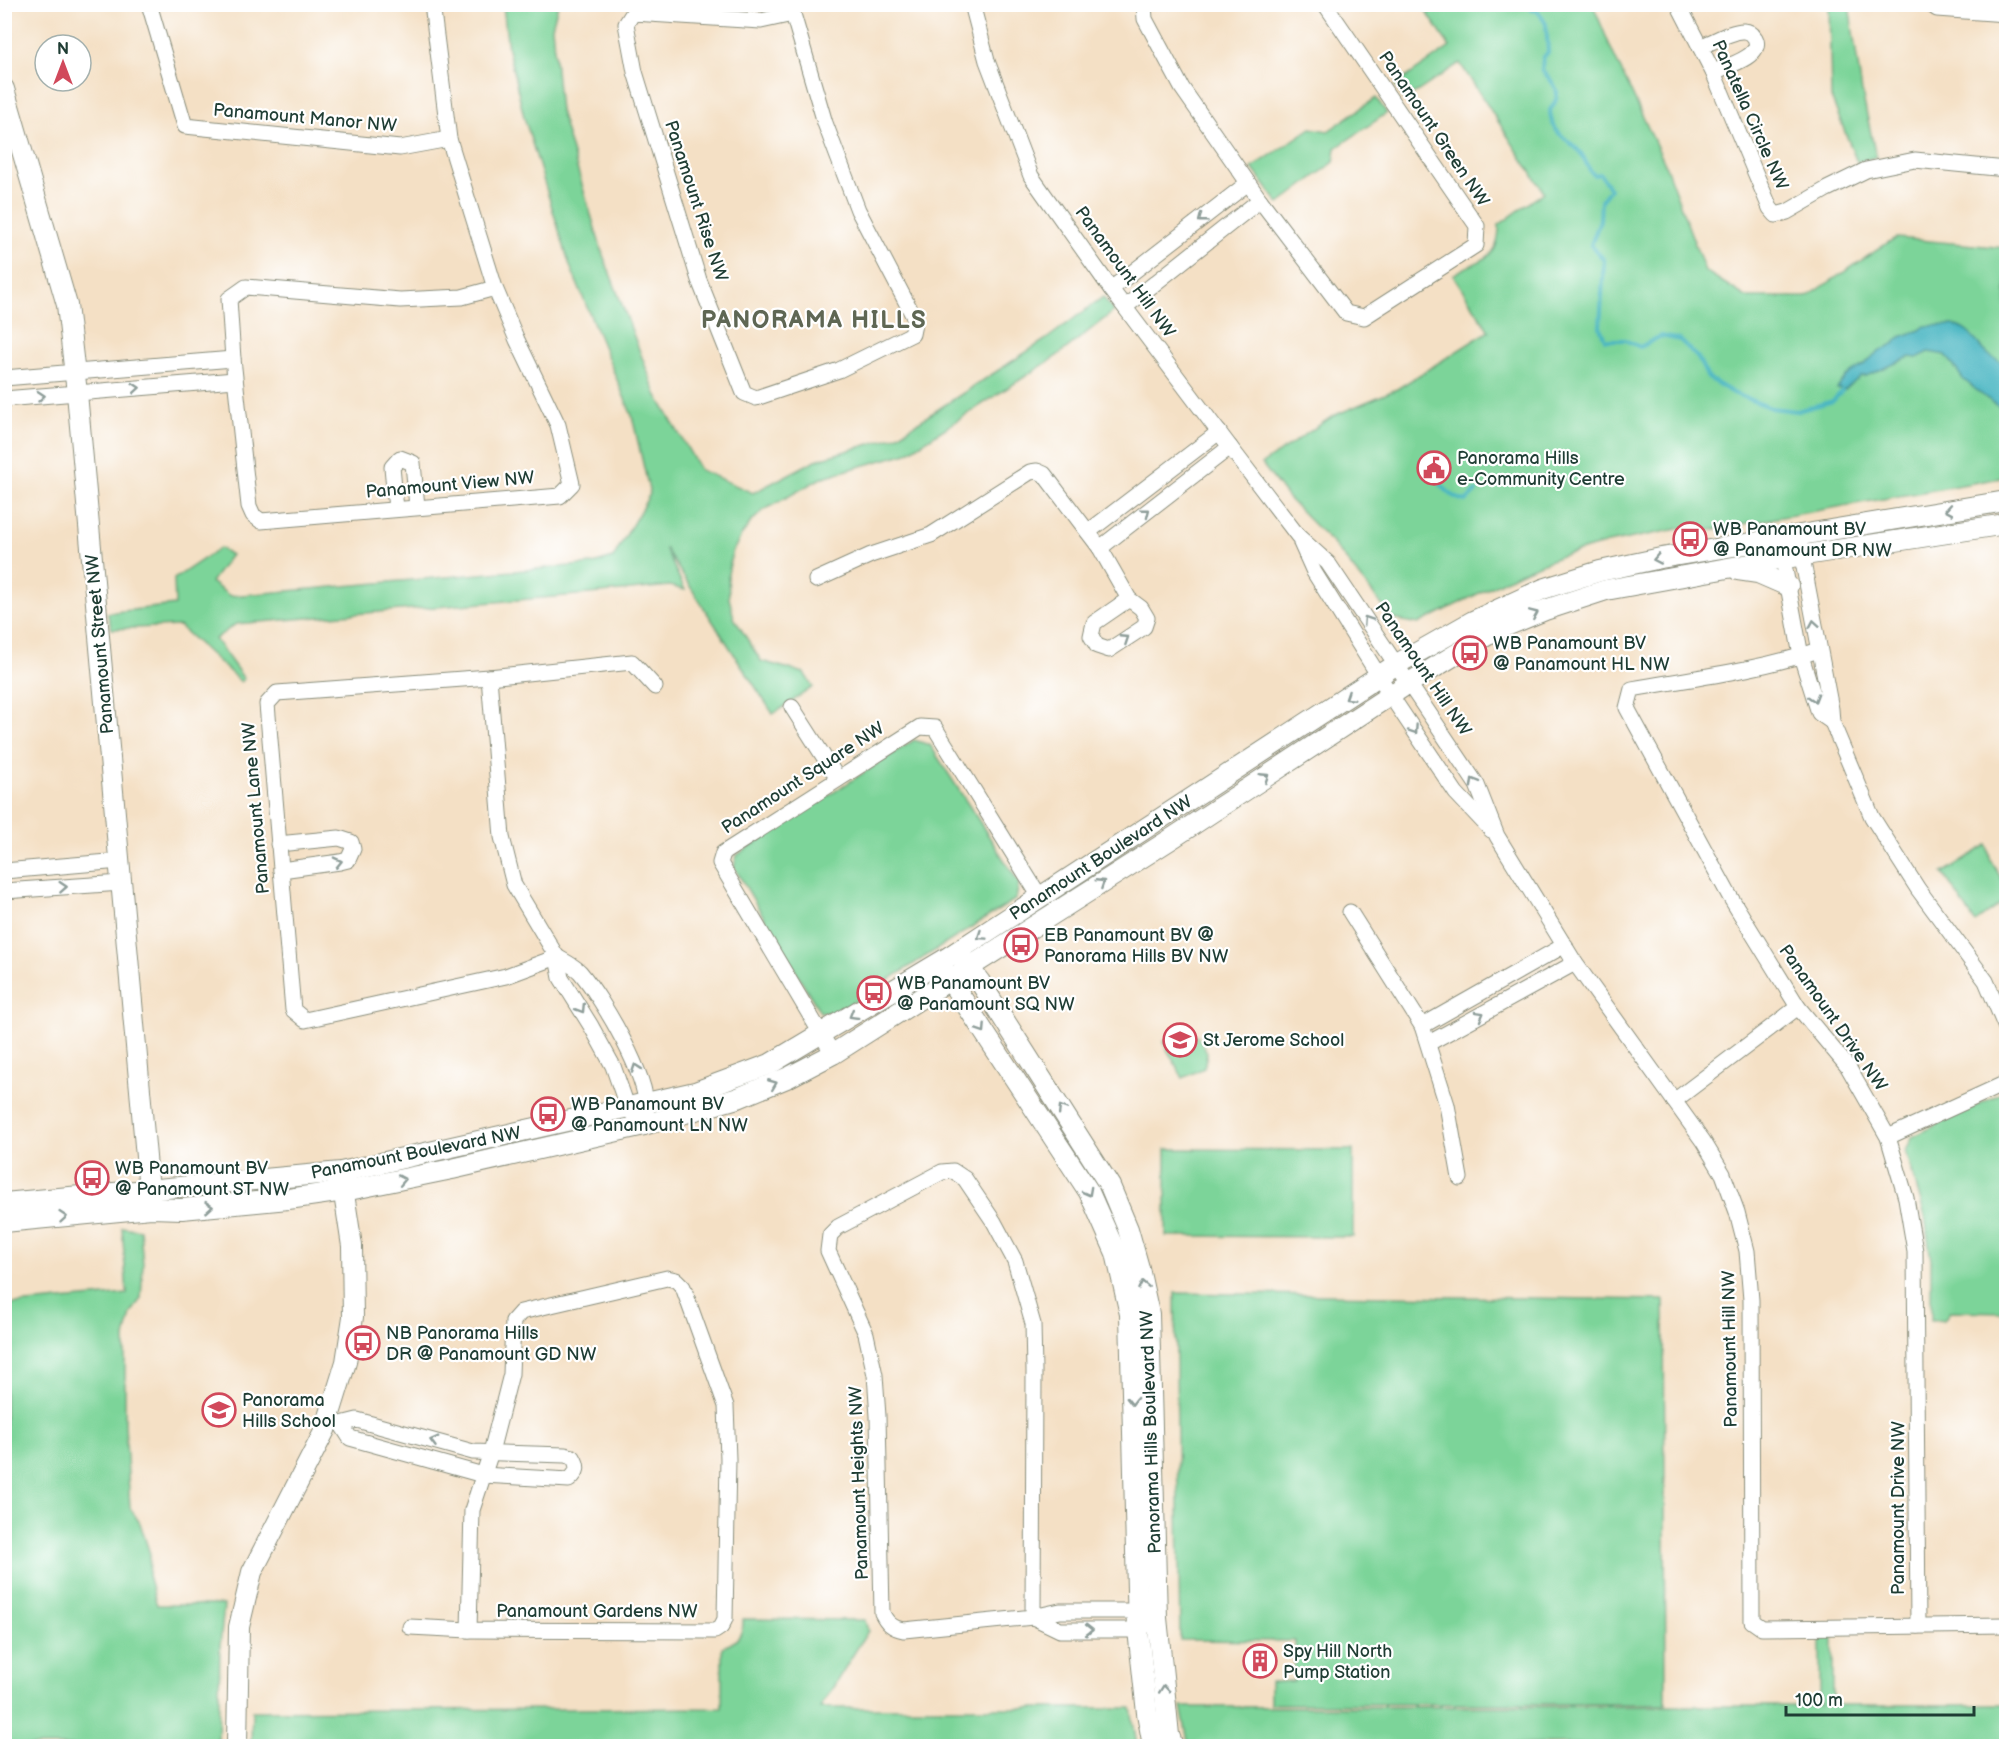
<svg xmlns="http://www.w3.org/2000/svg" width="2011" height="1751" font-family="'Balsamiq Sans',sans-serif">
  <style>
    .green { fill: #7cd499; stroke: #4e8866; stroke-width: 1.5 }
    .water { fill: #48b6c2; stroke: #347a7b; stroke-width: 1.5 }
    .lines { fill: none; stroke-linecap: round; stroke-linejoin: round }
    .stream { stroke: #48b6c2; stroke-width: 4 }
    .minor-casing { stroke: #8a8e7c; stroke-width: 17 }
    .tertiary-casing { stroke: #8a8e7c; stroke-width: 22 }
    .minor { stroke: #fff; stroke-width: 15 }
    .tertiary { stroke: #fff; stroke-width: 20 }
    .oneway { stroke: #8f9e9a }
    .labels { text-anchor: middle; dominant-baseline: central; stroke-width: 4.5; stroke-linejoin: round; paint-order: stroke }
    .street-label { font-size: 18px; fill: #1f3d34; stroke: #fff }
    .poi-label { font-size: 18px; fill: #1f3d34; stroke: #fff; text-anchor: start }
    .district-label { font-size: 24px; font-weight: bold; letter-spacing: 1.5px; fill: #5f6754; stroke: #fff }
  </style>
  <rect width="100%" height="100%" fill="#fff"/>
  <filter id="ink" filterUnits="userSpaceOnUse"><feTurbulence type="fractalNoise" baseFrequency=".0167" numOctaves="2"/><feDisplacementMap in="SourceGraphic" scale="12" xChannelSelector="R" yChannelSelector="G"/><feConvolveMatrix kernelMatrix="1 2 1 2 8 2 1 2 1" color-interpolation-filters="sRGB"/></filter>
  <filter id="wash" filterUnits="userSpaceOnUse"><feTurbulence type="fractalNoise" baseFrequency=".008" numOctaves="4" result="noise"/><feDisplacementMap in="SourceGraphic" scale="24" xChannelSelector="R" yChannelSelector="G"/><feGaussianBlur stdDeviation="1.35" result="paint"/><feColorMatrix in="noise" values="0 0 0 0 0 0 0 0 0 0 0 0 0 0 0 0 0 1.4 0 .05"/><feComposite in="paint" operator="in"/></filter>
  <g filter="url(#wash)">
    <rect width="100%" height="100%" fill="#f4e0c5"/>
    <g class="green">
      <polygon points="503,5 558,5 552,27 560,111 603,255 656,394 700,470 753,493 816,460 897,436 1045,340 1103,297 1114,311 1057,356 907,453 823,477 764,510 751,522 741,536 732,553 728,574 729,598 734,618 761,661 804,673 813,687 773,714 665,548 685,590 669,586 601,593 236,624 215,639 244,679 241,682 179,626 112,629 107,613 175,605 174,579 220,548 231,555 211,582 230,596 593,564 613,558 650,494 632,416 570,266 524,117 508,49"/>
      <path d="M 1422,5 L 1593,5 L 1612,51 L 1665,164 L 1705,271 L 1746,297 L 1807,297 L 1889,242 L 1897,238 L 2006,248 L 2006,477 L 1704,531 L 1702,524 L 1608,543 L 1561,556 L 1519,573 L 1418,624 L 1393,619 L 1335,546 L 1288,498 L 1262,464 L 1333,416 L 1397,389 L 1489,331 L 1453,275 C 1480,256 1499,265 1499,225 L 1544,192 L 1460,63 L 1405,100 L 1395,85 L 1450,47 Z"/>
      <polygon points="1829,5 1849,5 1862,92 1876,157 1857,162 1831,97"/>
      <polygon points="1376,98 1387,113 1336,148 1334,162 1279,204 1252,168 1311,128 1328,131"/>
      <polygon points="914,740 930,745 1019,883 1016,899 835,1014 820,1012 734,867 737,855"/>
      <polygon points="1987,845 1991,861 2006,886 2006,900 1975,922 1943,873"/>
      <polygon points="1183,1030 1197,1035 1207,1053 1204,1068 1183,1078 1163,1042"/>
      <polygon points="2006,1091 2006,1312 1950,1311 1944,1320 1931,1321 1931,1261 1925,1216 1906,1151 1912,1137"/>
      <polygon points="1166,1149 1353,1150 1353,1237 1166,1236"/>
      <polygon points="122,1227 140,1230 143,1264 141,1298 131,1314 125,1337 125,1425 130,1508 140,1523 150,1554 149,1579 157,1605 224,1605 220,1646 218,1746 5,1746 5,1305 127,1294"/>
      <polygon points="1175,1293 1664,1300 1666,1704 1270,1704 1270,1682 1294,1681 1295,1641 1180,1640"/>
      <path d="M 743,1619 L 865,1620 L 868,1631 L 820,1708 L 1131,1708 L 1137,1746 L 251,1746 L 252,1711 L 722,1708 L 722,1647 C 737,1643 744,1634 743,1619 Z"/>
      <polygon points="1820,1637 1833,1637 1833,1705 2006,1705 2006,1742 1837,1743 1836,1746 1816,1746 1816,1743 1189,1746 1181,1707 1820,1706"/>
    </g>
    <path class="water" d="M 1953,325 C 1971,329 1976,344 1989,355 C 1994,359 2001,362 2006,364 L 2006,411 L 1986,398 L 1963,379 L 1946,355 L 1929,352 L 1917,358 L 1910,357 L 1866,376 L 1861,376 L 1845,390 L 1837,389 L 1846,376 L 1864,365 L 1875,354 L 1895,343 L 1900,337 L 1920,330 L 1925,326 Z"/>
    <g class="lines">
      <g class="stream">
        <path d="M 1530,4 L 1532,10 L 1538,11 L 1546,24 L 1548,52 L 1543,58 L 1542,70 C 1555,85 1564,92 1550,110 C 1551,134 1565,136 1579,151 C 1586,158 1586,168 1594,175 L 1600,174 L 1610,189 L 1601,201 L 1600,220 L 1591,245 L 1604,260 L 1600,327 L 1605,340 L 1625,340 L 1640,347 L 1661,336 L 1680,340 L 1698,358 L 1708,378 L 1733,393 L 1771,408 L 1797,411 L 1833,401 L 1842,391"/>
        <path d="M 1441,485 C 1449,493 1455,499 1466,501 L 1476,491"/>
      </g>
    </g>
  </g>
  <g filter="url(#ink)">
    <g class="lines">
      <defs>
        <g id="minor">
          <polyline points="149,4 185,126 400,148 449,139"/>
          <polyline points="432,4 449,139 495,288 517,340 558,425 572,484 560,496 261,521 253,515 249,506 233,359 229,299 246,287 400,300 462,297 495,288"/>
          <polyline points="789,4 793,14 825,123 858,210 915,319 912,334 839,370 756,398 744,393 699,280 635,72 626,24 633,13 761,21 793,14"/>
          <polyline points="972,4 987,61 1031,176 1111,289 1230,447 1298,536 1328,563 1477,785 1497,836 1575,963 1703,1141 1723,1174 1737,1212 1747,1251 1751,1300 1752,1621 1762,1628 2006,1625"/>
          <polyline points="1144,4 1145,19 1182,88 1260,200 1346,313 1364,317 1476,245 1477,226 1325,4"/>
          <polyline points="1678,4 1713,72 1770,208 1776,215 1787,212 1827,189 1866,170 1915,160 2006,169"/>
          <polyline points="1930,4 1937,9 2006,14"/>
          <path d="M 1700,47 C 1711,43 1733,30 1744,31 C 1749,31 1752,33 1755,38 C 1765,56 1725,67 1713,72"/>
          <polyline points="1111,289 1248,183"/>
          <polyline points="1125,307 1260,200"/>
          <polyline points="4,378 233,359"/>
          <polyline points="4,399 235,380"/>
          <polyline points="396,509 392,467 400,458 413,463 417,507"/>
          <polyline points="1088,532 1219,432"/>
          <polyline points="1798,536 1831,709 1832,722 1872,817 1918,889 1986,981 2006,1028"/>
          <polyline points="1301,543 1314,572 1397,705 1456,793 1491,830"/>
          <polyline points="1100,548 1230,447"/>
          <polyline points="1781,548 1801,656 1819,713 1832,722"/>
          <polyline points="816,580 871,555 931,535 1030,472 1037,471 1044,474 1100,548 1129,599 1141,608 1147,618 1144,627 1109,650 1097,646 1091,636 1094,623 1129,599"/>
          <path d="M 1819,650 C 1759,670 1694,678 1632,689 L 1627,708 L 1729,895 L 1798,1007 L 1848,1067 L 1888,1137 L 1906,1198 L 1915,1251 L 1918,1626"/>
          <polyline points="489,677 632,662 655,687"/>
          <polyline points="792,707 838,779"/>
          <polyline points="278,844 339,838 351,842 353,849 348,860 340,862 281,870"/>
          <polyline points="4,871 120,861"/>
          <polyline points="4,891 122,883"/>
          <polyline points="1350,912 1422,1026 1447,1105 1460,1178"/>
          <polyline points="557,957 506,976 305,1020 293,1010 267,704 277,693 489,677 502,837 514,885 557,957 561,978 591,1026 613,1066 628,1109 644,1125"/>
          <path d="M 557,957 C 564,961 574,966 580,972 C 602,998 651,1080 646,1113"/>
          <polyline points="1422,1026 1565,945"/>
          <polyline points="1429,1043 1575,963"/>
          <polyline points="833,1054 720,863 723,853 920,727 935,728 1040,897"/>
          <polyline points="1674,1101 1798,1007"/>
          <polyline points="1888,1137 2006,1083"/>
          <polygon points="667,1278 676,1280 683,1287 726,1406 728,1459 725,1619 721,1627 715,1631 469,1630 472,1510 491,1452 511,1374 513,1321 521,1312"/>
          <path d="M 328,1420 L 341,1424 L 357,1420 L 473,1452 L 565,1455 L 573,1457 C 579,1467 578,1472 569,1480 L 483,1475 L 350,1438 L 341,1424"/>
          <path d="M 1033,1617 L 1034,1371 L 1033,1324 L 1015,1261 L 994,1222 L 965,1179 L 953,1171 L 942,1172 L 838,1227 L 830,1235 L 828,1251 L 866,1334 L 875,1375 L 878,1416 L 882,1613 C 887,1623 892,1628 904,1630 L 1033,1617 L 1060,1611 L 1137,1611 L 1147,1614"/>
          <polyline points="1033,1617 1060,1630 1138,1630 1146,1625"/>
          <polyline points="410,1627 469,1630"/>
        </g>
        <g id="tertiary">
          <polyline points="4,89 67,305 77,393 150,1201"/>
          <polyline points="1738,570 1758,573 1788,586"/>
          <polyline points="962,958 980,982 1110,1186 1128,1229 1139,1268 1149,1314 1157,1618 1169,1735 1173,1746"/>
          <polyline points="944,971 1089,1192 1116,1253 1130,1314 1138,1630 1147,1713 1153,1746"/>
          <polyline points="4,1203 341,1172 695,1092 770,1064 947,958 1397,664 1473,621 1543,589 1600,571 1661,558 2006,501"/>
          <polyline points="4,1222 151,1208 182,1209 288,1199 344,1191 452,1169 644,1125 738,1098 789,1077 833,1054 1171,839 1409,683 1494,631 1545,610 1606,590 1772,560 2006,524"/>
          <polyline points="237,1746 239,1627 252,1572 325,1430 346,1362 353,1317 352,1246 342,1181"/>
        </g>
      </defs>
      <use href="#minor" class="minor-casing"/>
      <use href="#tertiary" class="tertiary-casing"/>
      <use href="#minor" class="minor"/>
      <use href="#tertiary" class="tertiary"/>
    </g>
    <defs><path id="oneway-chevron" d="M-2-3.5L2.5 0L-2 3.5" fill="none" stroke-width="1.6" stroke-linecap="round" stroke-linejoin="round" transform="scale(1.5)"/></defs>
    <g class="oneway">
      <use href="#oneway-chevron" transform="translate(1202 219) rotate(142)"/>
      <use href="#oneway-chevron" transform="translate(136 388) rotate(-5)"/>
      <use href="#oneway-chevron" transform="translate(41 396) rotate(-5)"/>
      <use href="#oneway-chevron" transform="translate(1949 510) rotate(170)"/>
      <use href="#oneway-chevron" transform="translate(1146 512) rotate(-38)"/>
      <use href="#oneway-chevron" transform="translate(1657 559) rotate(169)"/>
      <use href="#oneway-chevron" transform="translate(1534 614) rotate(-23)"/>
      <use href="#oneway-chevron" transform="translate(1367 620) rotate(-124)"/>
      <use href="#oneway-chevron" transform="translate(1814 624) rotate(-100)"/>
      <use href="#oneway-chevron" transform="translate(1125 639) rotate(-33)"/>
      <use href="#oneway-chevron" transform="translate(1349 697) rotate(147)"/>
      <use href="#oneway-chevron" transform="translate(1814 698) rotate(73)"/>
      <use href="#oneway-chevron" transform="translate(1414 730) rotate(56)"/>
      <use href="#oneway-chevron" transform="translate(1265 777) rotate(-33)"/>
      <use href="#oneway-chevron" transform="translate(1474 782) rotate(-120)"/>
      <use href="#oneway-chevron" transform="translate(338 862) rotate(-13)"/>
      <use href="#oneway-chevron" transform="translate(1101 883) rotate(-33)"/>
      <use href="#oneway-chevron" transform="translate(63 887) rotate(-4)"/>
      <use href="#oneway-chevron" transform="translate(981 936) rotate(146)"/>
      <use href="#oneway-chevron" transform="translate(581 1009) rotate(58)"/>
      <use href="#oneway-chevron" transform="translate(853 1015) rotate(149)"/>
      <use href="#oneway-chevron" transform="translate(1480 1015) rotate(-29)"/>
      <use href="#oneway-chevron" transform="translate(982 1029) rotate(57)"/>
      <use href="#oneway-chevron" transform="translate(636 1068) rotate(-109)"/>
      <use href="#oneway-chevron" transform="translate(773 1084) rotate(-22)"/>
      <use href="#oneway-chevron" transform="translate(1062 1109) rotate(-122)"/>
      <use href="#oneway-chevron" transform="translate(402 1180) rotate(-11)"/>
      <use href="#oneway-chevron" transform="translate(1088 1192) rotate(62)"/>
      <use href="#oneway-chevron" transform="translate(209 1207) rotate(-5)"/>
      <use href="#oneway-chevron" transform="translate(63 1217) rotate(-5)"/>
      <use href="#oneway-chevron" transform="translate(1143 1285) rotate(-101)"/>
      <use href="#oneway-chevron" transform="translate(1132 1401) rotate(89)"/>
      <use href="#oneway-chevron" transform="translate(434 1441) rotate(-165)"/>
      <use href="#oneway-chevron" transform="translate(1089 1630)"/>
      <use href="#oneway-chevron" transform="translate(1164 1689) rotate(-96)"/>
    </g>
  </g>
  <defs>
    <symbol id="civic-ring" viewBox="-11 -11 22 22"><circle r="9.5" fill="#fff" stroke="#d1495b" stroke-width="1.5"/><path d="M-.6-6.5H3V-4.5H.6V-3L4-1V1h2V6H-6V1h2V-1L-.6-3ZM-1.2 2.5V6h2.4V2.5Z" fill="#d1495b"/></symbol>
    <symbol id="bus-ring" viewBox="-11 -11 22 22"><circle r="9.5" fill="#fff" stroke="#d1495b" stroke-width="1.5"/><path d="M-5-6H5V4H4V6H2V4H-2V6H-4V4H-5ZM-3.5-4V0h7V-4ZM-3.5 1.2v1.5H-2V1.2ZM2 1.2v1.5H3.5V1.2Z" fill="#d1495b"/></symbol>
    <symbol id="school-ring" viewBox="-11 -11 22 22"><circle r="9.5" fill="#fff" stroke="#d1495b" stroke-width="1.5"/><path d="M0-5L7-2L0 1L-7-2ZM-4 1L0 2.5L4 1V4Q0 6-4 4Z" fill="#d1495b"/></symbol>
    <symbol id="building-ring" viewBox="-11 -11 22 22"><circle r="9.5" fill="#fff" stroke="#d1495b" stroke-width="1.5"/><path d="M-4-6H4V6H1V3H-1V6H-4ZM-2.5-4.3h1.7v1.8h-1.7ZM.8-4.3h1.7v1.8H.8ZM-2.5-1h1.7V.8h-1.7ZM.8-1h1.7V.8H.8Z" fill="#d1495b"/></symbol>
  </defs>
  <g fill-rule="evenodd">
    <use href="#civic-ring" x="1415" y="449" width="38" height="38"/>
    <use href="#bus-ring" x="1671" y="520" width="38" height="38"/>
    <use href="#bus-ring" x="1451" y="634" width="38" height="38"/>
    <use href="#bus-ring" x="1002" y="926" width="38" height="38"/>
    <use href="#bus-ring" x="855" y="974" width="38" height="38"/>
    <use href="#school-ring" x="1161" y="1021" width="38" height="38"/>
    <use href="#bus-ring" x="529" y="1095" width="38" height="38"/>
    <use href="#bus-ring" x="73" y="1159" width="38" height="38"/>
    <use href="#bus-ring" x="344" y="1324" width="38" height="38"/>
    <use href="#school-ring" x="200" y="1391" width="38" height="38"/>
    <use href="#building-ring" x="1241" y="1642" width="38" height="38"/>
  </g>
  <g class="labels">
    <g class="street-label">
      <text transform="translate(1750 115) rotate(66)">Panatella Circle NW</text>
      <text transform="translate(305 118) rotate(5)">Panamount Manor NW</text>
      <text transform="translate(1434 129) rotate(56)">Panamount Green NW</text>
      <text transform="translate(696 201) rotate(72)">Panamount Rise NW</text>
      <text transform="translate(1125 272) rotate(54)">Panamount Hill NW</text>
      <text transform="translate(450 485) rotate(-5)">Panamount View NW</text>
      <text transform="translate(100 644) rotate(-95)">Panamount Street NW</text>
      <text transform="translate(1423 669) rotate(56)">Panamount Hill NW</text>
      <text transform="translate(803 778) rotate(-33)">Panamount Square NW</text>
      <text transform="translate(256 808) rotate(-95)">Panamount Lane NW</text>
      <text transform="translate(1101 858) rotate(-33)">Panamount Boulevard NW</text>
      <text transform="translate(1833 1018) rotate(55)">Panamount Drive NW</text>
      <text transform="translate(416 1153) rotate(-11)">Panamount Boulevard NW</text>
      <text transform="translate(1730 1349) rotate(-91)">Panamount Hill NW</text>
      <text transform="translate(1151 1432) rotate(-92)">Panorama Hills Boulevard NW</text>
      <text transform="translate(859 1483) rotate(-92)">Panamount Heights NW</text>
      <text transform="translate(1898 1508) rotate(-90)">Panamount Drive NW</text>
      <text x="597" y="1611">Panamount Gardens NW</text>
    </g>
    <g class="poi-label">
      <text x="1457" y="458">Panorama Hills<tspan x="1457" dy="21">e-Community Centre</tspan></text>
      <text x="1713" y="529">WB Panamount BV<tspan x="1713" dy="21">@ Panamount DR NW</tspan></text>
      <text x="1493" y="643">WB Panamount BV<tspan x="1493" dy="21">@ Panamount HL NW</tspan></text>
      <text x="1044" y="935">EB Panamount BV @<tspan x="1044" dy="21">Panorama Hills BV NW</tspan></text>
      <text x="897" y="983">WB Panamount BV<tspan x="897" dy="21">@ Panamount SQ NW</tspan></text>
      <text x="1203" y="1040">St Jerome School</text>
      <text x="571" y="1104">WB Panamount BV<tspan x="571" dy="21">@ Panamount LN NW</tspan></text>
      <text x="115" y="1168">WB Panamount BV<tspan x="115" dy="21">@ Panamount ST NW</tspan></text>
      <text x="386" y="1333">NB Panorama Hills<tspan x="386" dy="21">DR @ Panamount GD NW</tspan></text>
      <text x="242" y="1400">Panorama<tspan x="242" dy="21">Hills School</tspan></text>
      <text x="1283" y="1651">Spy Hill North<tspan x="1283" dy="21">Pump Station</tspan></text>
    </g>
    <g class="district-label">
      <text x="814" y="320">PANORAMA HILLS</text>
    </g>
  </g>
  <rect width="2011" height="1751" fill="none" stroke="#fff" stroke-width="24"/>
  <g transform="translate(63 63)"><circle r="28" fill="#ffffff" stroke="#a5b1ae" stroke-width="1.5"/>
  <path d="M0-4.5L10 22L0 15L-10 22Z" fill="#d1495b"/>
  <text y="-9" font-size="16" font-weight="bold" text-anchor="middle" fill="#1f3d34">N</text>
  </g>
  <path d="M1786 1706v9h188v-9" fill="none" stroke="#1f3d34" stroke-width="3"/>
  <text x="1795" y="1706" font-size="18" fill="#1f3d34" stroke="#ffffff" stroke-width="4.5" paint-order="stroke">100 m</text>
</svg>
